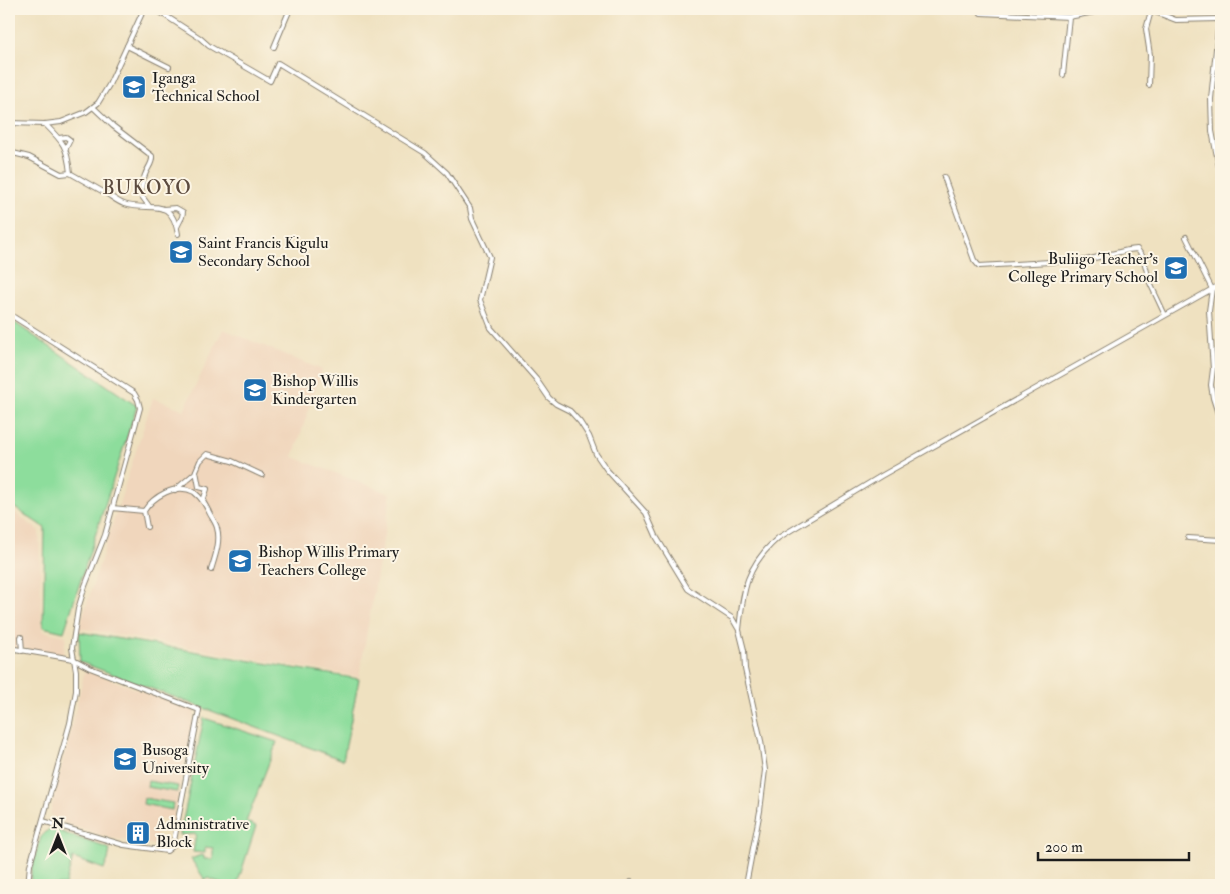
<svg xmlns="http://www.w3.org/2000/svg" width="1230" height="894" font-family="'IM FELL Double Pica',serif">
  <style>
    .built { fill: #f0d6bc }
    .green { fill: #8ddd9c; stroke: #547c5c }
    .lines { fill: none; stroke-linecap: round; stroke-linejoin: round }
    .minor-casing { stroke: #867e6e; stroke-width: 6 }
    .minor { stroke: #fff; stroke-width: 4 }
    .labels { text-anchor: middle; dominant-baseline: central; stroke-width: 4; stroke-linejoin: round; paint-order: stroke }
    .poi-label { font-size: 16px; fill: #1c1c1c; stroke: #fcf5e5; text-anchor: start }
    .quarter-label { font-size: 19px; letter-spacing: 1px; fill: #5b4a3e; stroke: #fcf5e5 }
  </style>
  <rect width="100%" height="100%" fill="#fcf5e5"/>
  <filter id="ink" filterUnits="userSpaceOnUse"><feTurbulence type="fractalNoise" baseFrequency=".02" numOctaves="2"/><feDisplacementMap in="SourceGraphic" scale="10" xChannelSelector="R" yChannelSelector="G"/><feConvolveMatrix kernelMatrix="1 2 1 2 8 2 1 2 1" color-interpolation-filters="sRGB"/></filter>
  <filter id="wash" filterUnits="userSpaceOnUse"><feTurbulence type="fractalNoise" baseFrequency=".0096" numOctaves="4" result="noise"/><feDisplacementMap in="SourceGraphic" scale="20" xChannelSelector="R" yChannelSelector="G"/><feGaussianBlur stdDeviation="1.12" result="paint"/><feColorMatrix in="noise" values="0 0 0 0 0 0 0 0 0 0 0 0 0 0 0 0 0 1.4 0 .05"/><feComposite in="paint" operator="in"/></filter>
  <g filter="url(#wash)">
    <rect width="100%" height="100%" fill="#efe1c0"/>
    <g class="built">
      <polygon points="223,329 322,370 293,457 391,494 359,677 79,628 153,398 184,410"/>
      <polygon points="9,508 39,531 42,631 66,636 63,655 9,646"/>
      <polygon points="85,670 195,711 173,821 159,819 155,845 110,838 67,824 50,815"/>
    </g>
    <g class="green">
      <polygon points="9,319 137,406 64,632 43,627 45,528 9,504"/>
      <polygon points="79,632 359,679 343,760 80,662"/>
      <polygon points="204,718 277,742 246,822 256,826 237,885 221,885 223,884 208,878 205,880 191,859 201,855 204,856 204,859 213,859 213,848 205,847 205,853 193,852 196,834 180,835"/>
      <polygon points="148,781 178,786 177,792 147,787"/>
      <polygon points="144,798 173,803 172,810 143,804"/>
      <polygon points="50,828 110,849 108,860 104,869 73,858 65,885 30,885 32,865 41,837"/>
    </g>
  </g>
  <g filter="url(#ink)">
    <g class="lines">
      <defs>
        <g id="minor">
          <polyline points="155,9 200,38 209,46 270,81 278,63 425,153 447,173 470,208 472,219 490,257 480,300 491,328 536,379 549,398 556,404 570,411 580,422 589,436 596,454 607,470 646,513 657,538 688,589 732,618 739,630 744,650 745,669 761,741 765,770 760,811 746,885"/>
          <polyline points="1147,9 1176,20 1219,19"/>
          <polyline points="981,13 1069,17 1109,9"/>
          <polyline points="1221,18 1219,19 1211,99 1212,131 1221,177"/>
          <polyline points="127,46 169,67"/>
          <polyline points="274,47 290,9"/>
          <polyline points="1063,75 1069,17"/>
          <polyline points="1149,85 1150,55 1146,29 1151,11"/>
          <path d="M 93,107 L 113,126 L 152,156 C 153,164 147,168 145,175 C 142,182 141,188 141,195 L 149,206"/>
          <polyline points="9,123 45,124 61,122 86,112 98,103 109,85 144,9"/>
          <path d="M 45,124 C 64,143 67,146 70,173"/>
          <polyline points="59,138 66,137 70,140 66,148"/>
          <path d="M 9,152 L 29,157 L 61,174 L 70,173 C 82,180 95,187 107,194 C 112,197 118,202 124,204 C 149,213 171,194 178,234"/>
          <polyline points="944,177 974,260 979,266 1086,260 1128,250 1137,249 1143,257 1150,283 1165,315"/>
          <polyline points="163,209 176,208 183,212 182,217 177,227"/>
          <polyline points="1186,237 1212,289 1209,311 1213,369 1211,385 1213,398 1221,423"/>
          <polyline points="9,314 134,393 138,400 140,408 105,535 85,586 78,609 72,648 76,671 76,691 70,723 30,865 28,885"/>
          <polyline points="196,471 199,487 207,489 203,501"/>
          <polyline points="175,490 195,473 200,461 207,454 232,461 262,475"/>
          <path d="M 112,508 L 144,511 C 153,497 176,482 194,492 C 202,498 206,506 210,514 C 212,518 216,523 217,528 C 221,541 215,557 211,570"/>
          <polyline points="144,511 147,527"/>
          <polyline points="1188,538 1221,540"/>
          <path d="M 739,630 C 743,590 746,566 778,538 L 881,476 L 1221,284"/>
          <polyline points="21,637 22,651"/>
          <polyline points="9,648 73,659 90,668 199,710 173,846 167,851 124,845 43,821"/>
          <polyline points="631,885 631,882"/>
        </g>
      </defs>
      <use href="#minor" class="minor-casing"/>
      <use href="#minor" class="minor"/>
    </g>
  </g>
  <defs>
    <symbol id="school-square" viewBox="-11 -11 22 22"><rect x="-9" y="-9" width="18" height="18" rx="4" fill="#1f6fb2" stroke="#fcf5e5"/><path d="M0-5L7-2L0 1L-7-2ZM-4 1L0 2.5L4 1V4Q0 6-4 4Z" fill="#fff"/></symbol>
    <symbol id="university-square" viewBox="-11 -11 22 22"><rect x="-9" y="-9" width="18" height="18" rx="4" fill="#1f6fb2" stroke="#fcf5e5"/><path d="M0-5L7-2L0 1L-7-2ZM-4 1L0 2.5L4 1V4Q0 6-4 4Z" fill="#fff"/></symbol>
    <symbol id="building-square" viewBox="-11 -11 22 22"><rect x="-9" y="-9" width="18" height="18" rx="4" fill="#1f6fb2" stroke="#fcf5e5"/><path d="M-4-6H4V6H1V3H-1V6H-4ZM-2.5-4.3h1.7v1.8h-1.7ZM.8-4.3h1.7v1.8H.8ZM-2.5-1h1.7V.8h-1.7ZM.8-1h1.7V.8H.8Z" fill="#fff"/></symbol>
  </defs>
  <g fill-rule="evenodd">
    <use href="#school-square" x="120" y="73" width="28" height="28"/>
    <use href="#school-square" x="167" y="238" width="28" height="28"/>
    <use href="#school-square" x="1162" y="254" width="28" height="28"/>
    <use href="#school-square" x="241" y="376" width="28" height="28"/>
    <use href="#school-square" x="226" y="547" width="28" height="28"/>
    <use href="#university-square" x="111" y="745" width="28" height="28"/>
    <use href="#building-square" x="124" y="819" width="28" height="28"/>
  </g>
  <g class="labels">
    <g class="poi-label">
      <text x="152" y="78">Iganga<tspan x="152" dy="18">Technical School</tspan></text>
      <text x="198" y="243">Saint Francis Kigulu<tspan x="198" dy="18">Secondary School</tspan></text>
      <text x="1158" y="259" text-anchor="end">Buliigo Teacher's<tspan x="1158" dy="18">College Primary School</tspan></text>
      <text x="272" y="381">Bishop Willis<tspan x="272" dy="18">Kindergarten</tspan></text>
      <text x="258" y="552">Bishop Willis Primary<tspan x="258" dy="18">Teachers College</tspan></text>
      <text x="142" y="750">Busoga<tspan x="142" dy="18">University</tspan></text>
      <text x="156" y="824">Administrative<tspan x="156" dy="18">Block</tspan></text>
    </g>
    <g class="quarter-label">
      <text x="147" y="188">BUKOYO</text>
    </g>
  </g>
  <rect width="1230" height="894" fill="none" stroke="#fcf5e5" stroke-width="30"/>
  <g transform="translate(58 836)" stroke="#fcf5e5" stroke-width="4" paint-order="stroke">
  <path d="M0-4L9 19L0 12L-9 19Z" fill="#1c1c1c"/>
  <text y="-8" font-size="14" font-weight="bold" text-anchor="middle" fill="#1c1c1c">N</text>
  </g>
  <path d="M1038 852v8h151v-8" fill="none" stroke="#1c1c1c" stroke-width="2.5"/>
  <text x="1045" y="852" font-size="15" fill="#1c1c1c" stroke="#fcf5e5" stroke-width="4" paint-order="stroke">200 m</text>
</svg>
